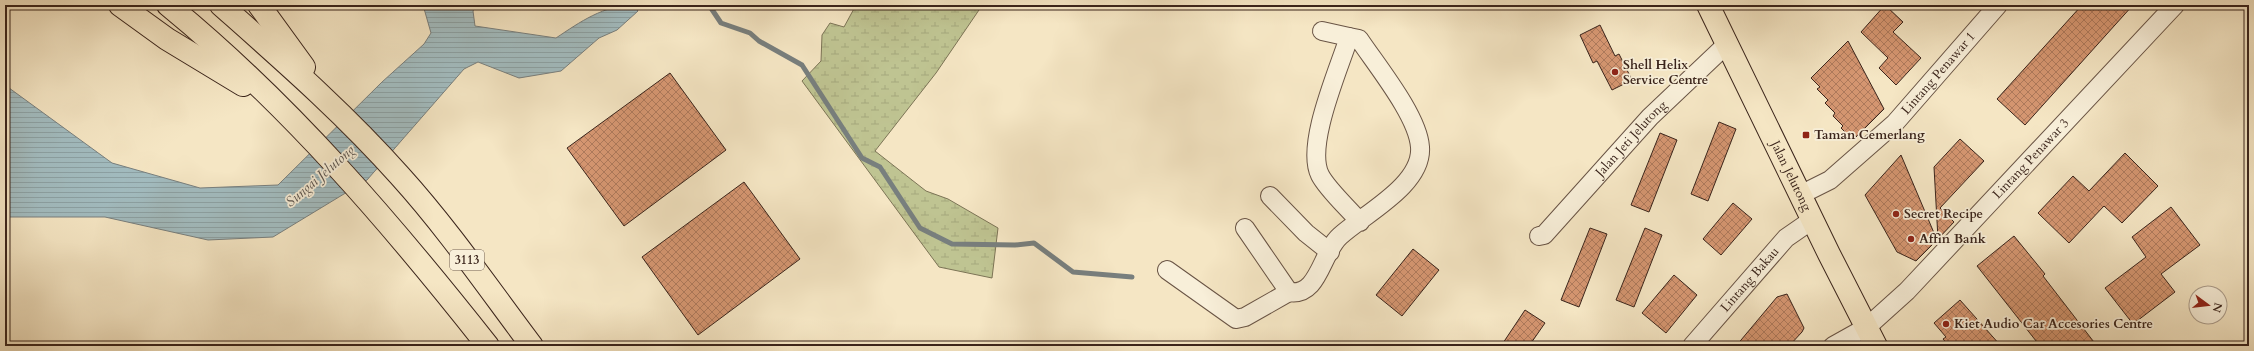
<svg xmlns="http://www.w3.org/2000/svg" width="2254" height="351" font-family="Cardo,serif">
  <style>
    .wetland { fill: url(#wetland-marsh); stroke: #7c7456 }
    .water { fill: url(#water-rules); stroke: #787f7e }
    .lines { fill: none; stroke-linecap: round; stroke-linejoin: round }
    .stream { stroke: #787f7e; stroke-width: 5 }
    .building { fill: url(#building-cross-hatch); stroke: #3a241b }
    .minor-casing { stroke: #695445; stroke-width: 20 }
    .primary-casing { stroke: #3a241b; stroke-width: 24 }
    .trunk-casing { stroke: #3a241b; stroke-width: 24 }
    .minor { stroke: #f8efd9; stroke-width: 18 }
    .primary { stroke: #f5e6c4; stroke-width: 22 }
    .trunk { stroke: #f5e6c4; stroke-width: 22 }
    .poi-dot { fill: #8f2418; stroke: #f8efd9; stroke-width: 1.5 }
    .labels { text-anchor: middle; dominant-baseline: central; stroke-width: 3.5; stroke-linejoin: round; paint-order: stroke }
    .shield { fill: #f8efd9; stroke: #736154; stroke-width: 1 }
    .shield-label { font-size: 12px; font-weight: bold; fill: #3a241b }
    .poi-label { font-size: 13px; font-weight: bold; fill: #3a241b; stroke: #f8efd9; text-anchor: start }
    .street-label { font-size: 13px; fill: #3a241b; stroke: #f8efd9 }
    .water-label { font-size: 14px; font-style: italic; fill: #59524d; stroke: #f8efd9 }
  </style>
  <defs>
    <pattern id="wetland-marsh" width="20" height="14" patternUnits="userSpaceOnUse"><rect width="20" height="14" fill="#bfc492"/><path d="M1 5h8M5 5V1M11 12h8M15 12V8" fill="none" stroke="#a5a87d"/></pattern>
    <pattern id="water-rules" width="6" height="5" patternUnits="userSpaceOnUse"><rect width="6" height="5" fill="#a2bcc0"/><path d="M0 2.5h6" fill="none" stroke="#8ca1a4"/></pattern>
    <pattern id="building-cross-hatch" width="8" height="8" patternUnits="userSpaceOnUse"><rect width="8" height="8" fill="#d59671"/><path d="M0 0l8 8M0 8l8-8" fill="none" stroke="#ae7a5c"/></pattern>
  </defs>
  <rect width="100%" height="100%" fill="#f5e6c4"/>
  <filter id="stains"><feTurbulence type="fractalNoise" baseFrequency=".005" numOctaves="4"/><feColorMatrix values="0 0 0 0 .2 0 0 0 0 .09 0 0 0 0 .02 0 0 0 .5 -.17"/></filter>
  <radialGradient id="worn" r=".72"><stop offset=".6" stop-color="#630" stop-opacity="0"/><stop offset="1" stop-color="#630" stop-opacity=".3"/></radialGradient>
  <polygon class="wetland" points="856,5 977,5 979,10 936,73 875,151 926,191 948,199 998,228 992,278 939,267 802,81 821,61 822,35 830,23 844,27"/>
  <path class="water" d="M 423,5 L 476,5 L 473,11 L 475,26 L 556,38 C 580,22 604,5 634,5 L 638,11 L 617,30 L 599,38 L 561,71 L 519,78 L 478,62 L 464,69 L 367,180 L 273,237 L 208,240 L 105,217 L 5,217 L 5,85 L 112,163 L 200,188 L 278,185 L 382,82 L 424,44 L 431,33 Z"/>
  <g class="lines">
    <polyline class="stream" points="709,5 721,23 750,33 759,41 802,65 862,158 880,167 920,228 952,244 1015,245 1034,243 1073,272 1132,277"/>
  </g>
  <g class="building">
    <polygon points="1885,5 1903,22 1893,32 1921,58 1896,85 1879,68 1888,58 1861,32"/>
    <polygon points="2082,5 2133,5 2025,125 1997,99"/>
    <polygon points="1600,25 1615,56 1619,54 1632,80 1612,90 1597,61 1593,63 1580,35"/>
    <polygon points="1848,41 1884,109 1853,140 1841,128 1843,126 1833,116 1835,113 1825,103 1828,100 1817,89 1820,87 1811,78"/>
    <polygon points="670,73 726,150 624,226 567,148"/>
    <polygon points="1719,122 1736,129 1708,201 1691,194"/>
    <polygon points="1660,133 1677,140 1649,212 1631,205"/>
    <polygon points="1960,139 1984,161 1940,208 1954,222 1938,239 1934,167"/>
    <polygon points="2125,153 2158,186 2122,223 2104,206 2069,243 2038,213 2073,176 2089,191"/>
    <polygon points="1901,155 1937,240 1916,261 1897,252 1865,195"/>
    <polygon points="744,182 800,259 698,335 642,257"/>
    <polygon points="1733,203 1752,219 1721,255 1703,239"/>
    <polygon points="2171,207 2200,245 2161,274 2175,292 2133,324 2105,288 2146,257 2132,237"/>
    <polygon points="1590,228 1607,234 1579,307 1561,300"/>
    <polygon points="1645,228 1662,235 1634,307 1616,300"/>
    <polygon points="2014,236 2045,274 2043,276 2097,346 2040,346 1977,266"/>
    <polygon points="1413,249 1439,270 1402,316 1376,295"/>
    <polygon points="1674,275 1697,295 1666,333 1642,313"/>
    <polygon points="1787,294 1804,328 1802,332 1789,346 1736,346 1777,297"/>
    <polygon points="1960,300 2001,346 1949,346 1943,339 1946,337 1934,323"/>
    <polygon points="1525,310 1545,323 1529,346 1501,346"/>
  </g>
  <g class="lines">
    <defs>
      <g id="minor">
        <polyline points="1322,31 1349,37"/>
        <path id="s1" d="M 1800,195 L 1830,180 L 1895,123 L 1998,5"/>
        <polyline points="1270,196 1306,233 1330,252"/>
        <path d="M 1245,228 L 1289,292 C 1319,297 1321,253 1340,236 C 1364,214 1423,185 1420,147 C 1418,116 1377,66 1359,39 L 1349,37 C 1339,69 1305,145 1320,175 C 1327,189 1349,209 1360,222"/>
        <path id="s2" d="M 1539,236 L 1544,235 L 1650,117 L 1727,44"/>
        <polyline points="1167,270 1236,319 1245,317 1289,292"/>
        <path id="s3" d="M 1692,346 L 1786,238 L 1812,220"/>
        <path id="s4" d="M 1833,346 L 1867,327 L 1907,291 L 2175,5"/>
      </g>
      <g id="primary">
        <path id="s5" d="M 1708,5 L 1829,254 L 1876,346"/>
      </g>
      <g id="trunk">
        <polyline points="120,5 167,39 243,85"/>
        <path d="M 168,5 C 289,104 391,223 488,346"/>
        <path d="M 221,5 C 283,60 345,114 400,176 C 448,229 489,289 532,346"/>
        <polyline points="259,5 304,67"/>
      </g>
    </defs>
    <use href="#minor" class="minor-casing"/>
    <use href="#primary" class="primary-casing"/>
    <use href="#trunk" class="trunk-casing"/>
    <use href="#minor" class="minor"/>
    <use href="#primary" class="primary"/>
    <use href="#trunk" class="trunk"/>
  </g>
  <g class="poi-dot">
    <circle cx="1615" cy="72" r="4"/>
    <rect x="1802" y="131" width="8" height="8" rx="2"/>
    <circle cx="1896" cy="214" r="4"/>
    <circle cx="1911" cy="239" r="4"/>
    <circle cx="1946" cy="324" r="4"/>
  </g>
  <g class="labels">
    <rect class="shield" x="450" y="250" width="34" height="20" rx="3"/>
    <g class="shield-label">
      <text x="467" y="260">3113</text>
    </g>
    <g class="poi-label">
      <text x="1623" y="65">Shell Helix<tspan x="1623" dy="15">Service Centre</tspan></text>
      <text x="1814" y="135">Taman Cemerlang</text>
      <text x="1904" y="214">Secret Recipe</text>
      <text x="1919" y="239">Affin Bank</text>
      <text x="1954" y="324">Kiet Audio Car Accesories Centre</text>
    </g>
    <g class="street-label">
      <text stroke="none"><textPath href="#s1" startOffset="186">Lintang Penawar 1</textPath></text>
      <text stroke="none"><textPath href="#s2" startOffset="135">Jalan Jeti Jelutong</textPath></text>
      <text stroke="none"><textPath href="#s4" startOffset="274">Lintang Penawar 3</textPath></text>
      <text stroke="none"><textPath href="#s5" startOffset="190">Jalan Jelutong</textPath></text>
      <text stroke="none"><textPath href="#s3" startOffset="88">Lintang Bakau</textPath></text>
    </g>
    <g class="water-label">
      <text transform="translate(320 176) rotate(-41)">Sungai Jelutong</text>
    </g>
  </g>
  <rect width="2254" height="351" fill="none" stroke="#f5e6c4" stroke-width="20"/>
  <rect x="6" y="6" width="2242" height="339" fill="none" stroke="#3a241b" stroke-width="2"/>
  <rect x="10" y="10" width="2234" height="331" fill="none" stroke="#3a241b"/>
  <g transform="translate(2208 305) rotate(105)"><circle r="19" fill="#f8efd9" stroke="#ac9e8d"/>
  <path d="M0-3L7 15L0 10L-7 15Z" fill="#8f2418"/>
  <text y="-6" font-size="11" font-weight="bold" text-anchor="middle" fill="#3a241b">N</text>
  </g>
  <rect width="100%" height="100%" filter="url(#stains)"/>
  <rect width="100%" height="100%" fill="url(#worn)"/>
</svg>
